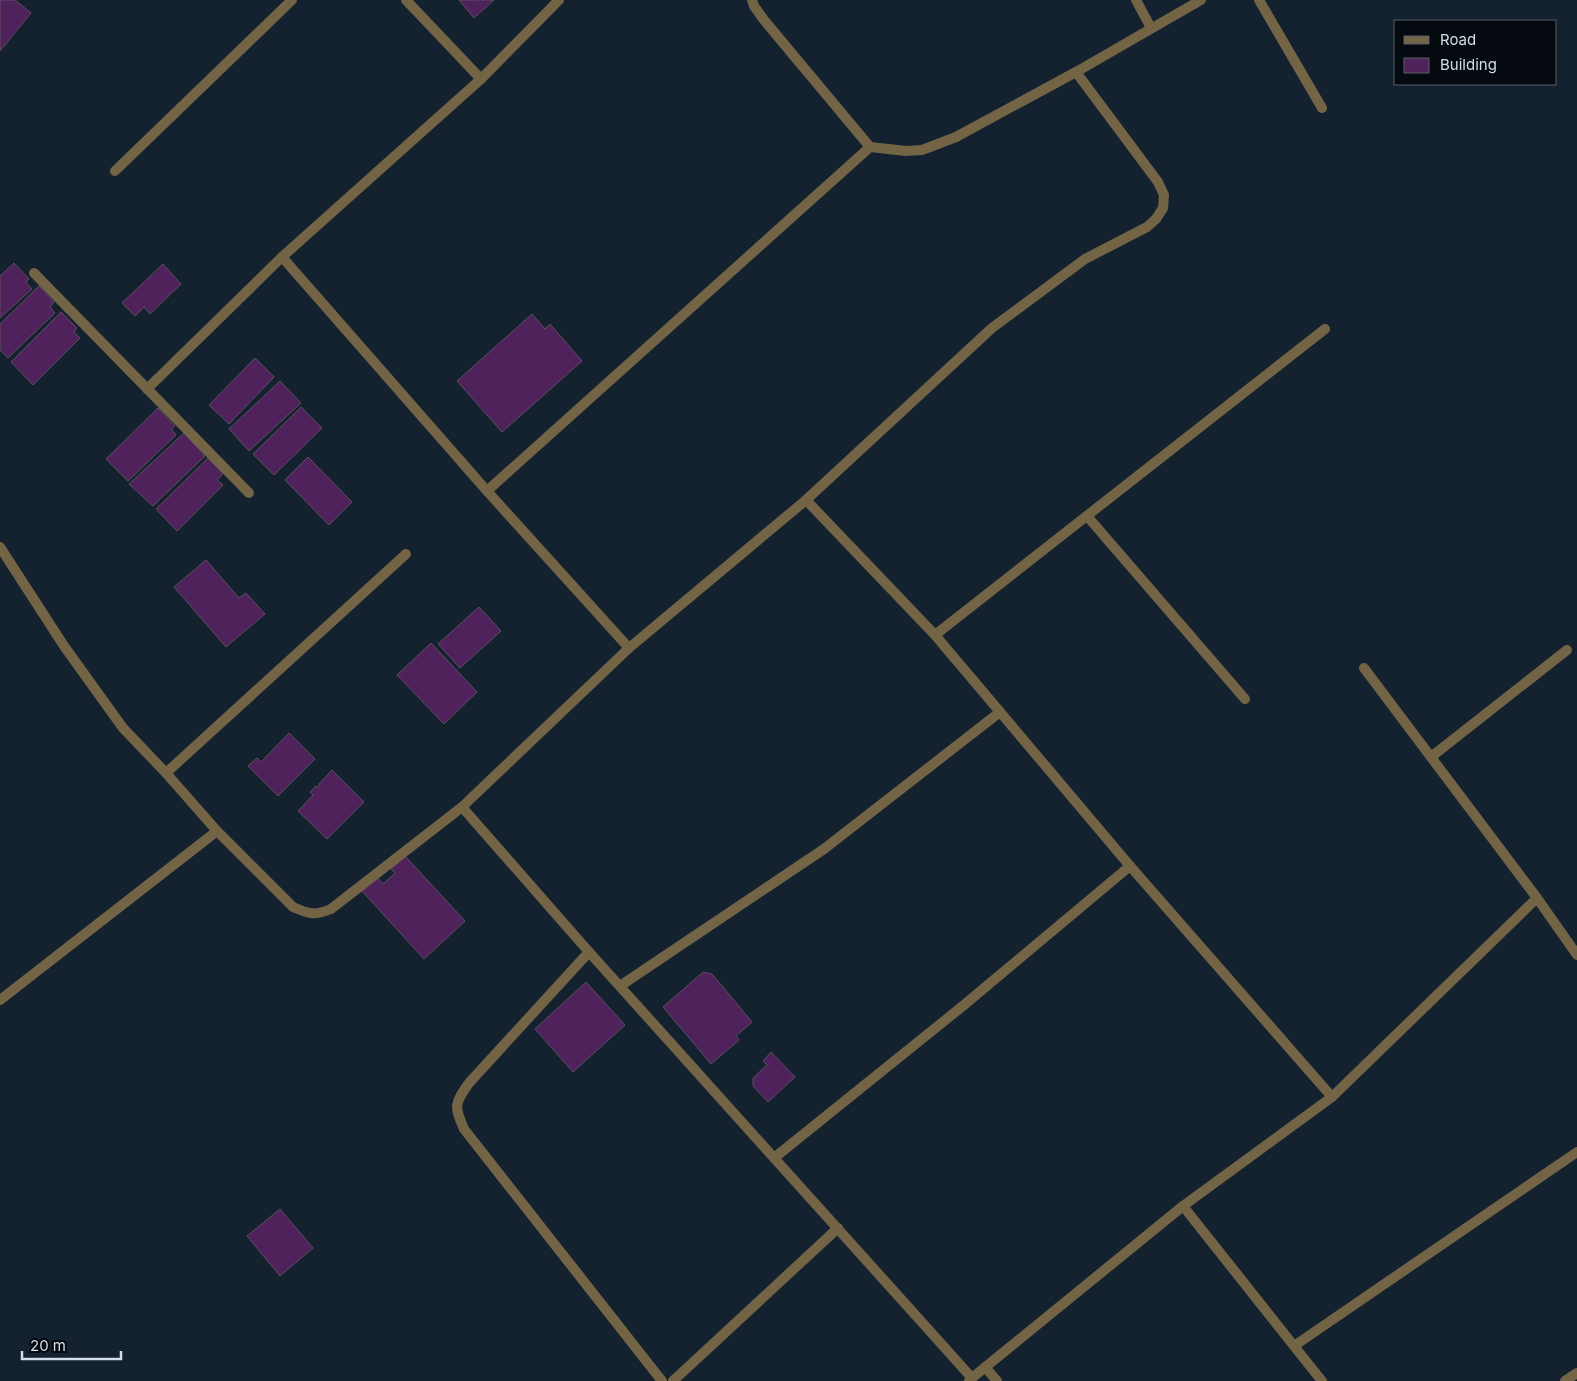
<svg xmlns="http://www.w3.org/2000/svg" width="1577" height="1381" font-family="Inter,sans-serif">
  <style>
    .building { fill: #50225c; stroke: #5c4f60 }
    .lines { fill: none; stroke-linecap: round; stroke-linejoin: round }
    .street { stroke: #726445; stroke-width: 10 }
  </style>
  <rect width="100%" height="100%" fill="#14212f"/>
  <g class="building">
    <polygon points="0,0 15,0 31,13 0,51"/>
    <polygon points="459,0 494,0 474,18"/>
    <polygon points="14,263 29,279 26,282 32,289 0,318 0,276"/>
    <polygon points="163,264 181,284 150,314 144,307 135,316 122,303"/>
    <polygon points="39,286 54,302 50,307 55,313 8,358 0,350 0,324"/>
    <polygon points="61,312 77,328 74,332 80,338 33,385 11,362"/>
    <polygon points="532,314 545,329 550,324 582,361 502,432 457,381"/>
    <polygon points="255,358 274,377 229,424 209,405"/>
    <polygon points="280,381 301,403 249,451 229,429"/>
    <polygon points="301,407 322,428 274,475 253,454"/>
    <polygon points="158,408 175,426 171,429 176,435 128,481 106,459"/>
    <polygon points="184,433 205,456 153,506 129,484"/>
    <polygon points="308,457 352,502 329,525 285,480"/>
    <polygon points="208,458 223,474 217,480 223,485 177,531 156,509"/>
    <polygon points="206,560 239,598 246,593 265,614 226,647 174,587"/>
    <polygon points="479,607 501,631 460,668 438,644"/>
    <polygon points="431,643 477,692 444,724 397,675"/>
    <polygon points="289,733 315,759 278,796 248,766 257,758 261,762"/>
    <polygon points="332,770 364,802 327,839 298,811 313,795 310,792 316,786 318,788 319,784"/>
    <polygon points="405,856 465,921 424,959 362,891 377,877 383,884 395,873 391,869"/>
    <polygon points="703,972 712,974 752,1022 736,1036 739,1040 711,1064 663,1007"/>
    <polygon points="586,982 625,1025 573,1072 535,1029"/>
    <polygon points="771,1052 795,1077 768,1102 753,1086 753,1078 767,1065 763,1061"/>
    <polygon points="280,1209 313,1248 280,1276 247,1236"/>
  </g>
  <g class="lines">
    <g class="street">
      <polyline points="406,0 481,79 282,257 487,491 629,648"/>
      <polyline points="752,0 754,6 764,20 870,147"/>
      <polyline points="1136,0 1151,28"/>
      <polyline points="1259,0 1322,108"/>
      <polyline points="481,79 559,0"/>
      <polyline points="115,171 292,0"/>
      <polyline points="34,273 249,493"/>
      <polyline points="147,389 282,257"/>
      <polyline points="487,491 870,147 906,151 922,150 956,137 1076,72"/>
      <polyline points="806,500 992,328 1085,259 1147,227 1156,219 1163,208 1164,195 1158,182 1076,72 1201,0"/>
      <polyline points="1087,516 1245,699"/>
      <polyline points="0,547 64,646 123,728 166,773 217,831"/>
      <polyline points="935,635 1325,329"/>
      <polyline points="1364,668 1537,898"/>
      <polyline points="1431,757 1567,650"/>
      <polyline points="166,773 406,554"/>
      <polyline points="462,807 629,648 806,500 935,635 1130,866 1332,1097 1183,1206 972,1378"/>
      <path d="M 589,952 L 469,1083 C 454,1104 454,1106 464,1129 L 662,1381"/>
      <polyline points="620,986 824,849 1000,712"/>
      <path d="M 0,1000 L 217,831 L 293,907 C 309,914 314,916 331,909 L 462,807 L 589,952 L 972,1378 L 969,1381"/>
      <polyline points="1332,1097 1537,898 1577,955"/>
      <polyline points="774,1158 964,1005 1130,866"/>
      <polyline points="1183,1206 1294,1346"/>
      <polyline points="985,1367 997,1381"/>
      <polyline points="673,1381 838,1228"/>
      <polyline points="1322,1381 1294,1346 1577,1152"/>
      <polyline points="1565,1381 1577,1373"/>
    </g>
  </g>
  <rect x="1394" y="20" width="162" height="65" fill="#050a10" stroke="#585f66"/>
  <rect x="1404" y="36" width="25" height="8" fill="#726445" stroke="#585f66"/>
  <text x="1440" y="45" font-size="15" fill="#d5dee8">Road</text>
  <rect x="1404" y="58" width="25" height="15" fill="#50225c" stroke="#585f66"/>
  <text x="1440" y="70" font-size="15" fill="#d5dee8">Building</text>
  <path d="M22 1351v8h99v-8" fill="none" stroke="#d5dee8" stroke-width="2.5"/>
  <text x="30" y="1351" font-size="15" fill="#d5dee8" stroke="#050a10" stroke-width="4" paint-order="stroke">20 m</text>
</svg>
